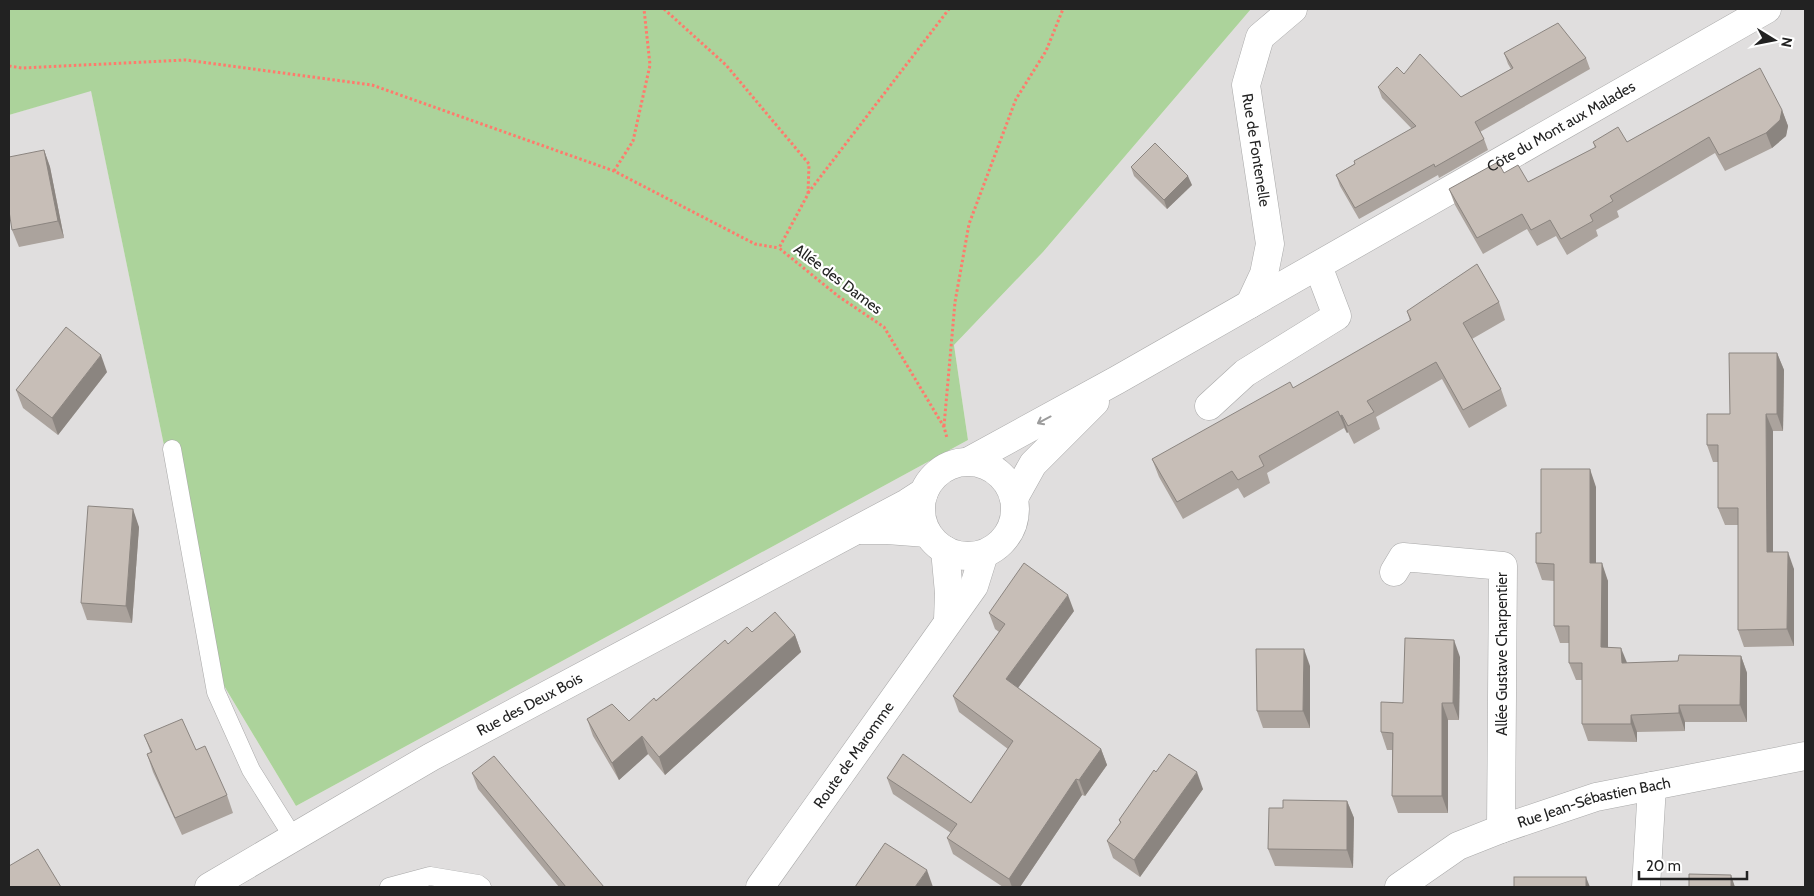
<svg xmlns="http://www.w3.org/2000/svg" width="1814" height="896" font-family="Cabin,sans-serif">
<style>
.residential{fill:#e0dede}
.forest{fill:#acd39b}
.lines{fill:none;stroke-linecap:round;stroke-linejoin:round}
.service-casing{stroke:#a9a9a9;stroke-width:19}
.minor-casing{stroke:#a9a9a9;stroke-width:29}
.tertiary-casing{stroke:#a9a9a9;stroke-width:29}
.path{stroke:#ff7a6c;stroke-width:3;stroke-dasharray:2.5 2.5;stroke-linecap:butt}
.service{stroke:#fff;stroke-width:18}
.minor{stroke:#fff;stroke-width:28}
.tertiary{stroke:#fff;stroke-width:28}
.wall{fill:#aba39d}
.shaded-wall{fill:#8b8580}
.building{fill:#c7beb7;stroke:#8b8580}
.oneway{stroke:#9c9c9c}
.labels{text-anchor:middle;stroke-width:4.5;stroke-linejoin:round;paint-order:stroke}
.street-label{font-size:15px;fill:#222;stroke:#fff}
</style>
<rect width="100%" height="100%" fill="#f2efe8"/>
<polygon class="residential" points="1251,9 1805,9 1805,887 9,887 9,115 91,90 208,659 296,806 968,440 954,345 1043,252"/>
<polygon class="forest" points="9,9 1251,9 1043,252 954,345 968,440 296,806 208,659 91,91 9,115"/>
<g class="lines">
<defs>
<g id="service">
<polyline points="172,449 216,692 251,770 293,837"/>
<polyline points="389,887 430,876 478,884 482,887"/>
</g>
<g id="minor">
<polyline points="1209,406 1245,373 1337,316 1318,266"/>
<polyline points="945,550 949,593 948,620"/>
<polyline points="1394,572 1403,557 1503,566 1501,829"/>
<path id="s1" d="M760,887L974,586L984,554"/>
<path id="s2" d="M1399,887L1458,846L1501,829L1596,797L1805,756"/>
<polyline points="1646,887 1652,786"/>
</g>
<g id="tertiary">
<polyline points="1250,304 1264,274 1270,244 1246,85 1260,37 1293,9"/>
<path id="s3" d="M969,461L1117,380L1767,9"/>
<circle cx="968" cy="509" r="47"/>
<polyline points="1014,498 1033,464 1095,402"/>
<polyline points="859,530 887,530 927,533"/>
<path id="s4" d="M209,887L431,757L907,503L924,492"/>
</g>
</defs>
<use href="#service" class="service-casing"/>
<use href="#minor" class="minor-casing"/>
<use href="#tertiary" class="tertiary-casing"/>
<g class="path">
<polyline points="664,9 726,65 809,164 808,194 779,248 838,296 884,327 944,427 947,438"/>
<polyline points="9,66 22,68 186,60 372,85 614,171 755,244 779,248"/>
<polyline points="614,171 633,141 650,65 644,9"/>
<polyline points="808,193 949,9"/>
<polyline points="944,426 955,302 969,224 1016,99 1046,51 1063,9"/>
</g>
<use href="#service" class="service"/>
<use href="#minor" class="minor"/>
<use href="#tertiary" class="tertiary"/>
</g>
<g class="wall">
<polygon points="1504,53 1586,58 1590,69 1480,132 1484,139 1488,150 1439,178 1438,175 1359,219 1340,186 1336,175 1412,129 1382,98 1378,87 1404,74 1461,97 1511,69 1508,64"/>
<polygon points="1782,110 1788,126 1786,136 1772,148 1725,171 1715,153 1617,211 1619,217 1596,230 1598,236 1567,255 1556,236 1537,246 1527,229 1483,254 1455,205 1449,189 1504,173 1528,182 1595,148 1593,142 1627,142"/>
<polygon points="44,150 50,167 64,238 19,247 12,230"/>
<polygon points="1131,167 1192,185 1167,209 1134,176"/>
<polygon points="1499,302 1505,320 1472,339 1501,389 1507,406 1469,428 1442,379 1376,417 1380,429 1354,444 1348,432 1347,433 1344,428 1267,473 1270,483 1244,498 1238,488 1183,519 1159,477 1152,459 1293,388 1410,321 1407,311"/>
<polygon points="1777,353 1784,370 1783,431 1773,431 1773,552 1794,569 1794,646 1744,647 1738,630 1738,525 1725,525 1718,508 1718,462 1713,462 1707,445 1730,414"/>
<polygon points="107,372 58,435 23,408 16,390"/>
<polygon points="1596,487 1596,563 1608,581 1608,647 1627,663 1678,661 1741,656 1747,673 1747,722 1685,722 1685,731 1637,732 1637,742 1588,741 1582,724 1582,680 1576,680 1569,663 1569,643 1560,643 1554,626 1554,581 1542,580 1536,563 1541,533"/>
<polygon points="139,527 132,623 87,620 81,603"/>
<polygon points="1074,611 1018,688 1101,749 1107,765 1085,796 1082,795 1020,887 1003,887 953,854 947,838 951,833 893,794 887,778 971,803 1008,749 959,712 953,696 999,632 995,629 989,613"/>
<polygon points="752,632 795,635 801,652 665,775 648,754 619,780 593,736 587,719 629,721 728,644"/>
<polygon points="1460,657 1459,720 1448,720 1448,813 1398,813 1392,796 1392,750 1387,750 1381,732"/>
<polygon points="1310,666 1310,728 1263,728 1257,711"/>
<polygon points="144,735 196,750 227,795 233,813 182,835 153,772 147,754 151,753"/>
<polygon points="1156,772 1203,789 1140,877 1113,858 1107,841 1120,823 1119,820"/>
<polygon points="472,773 604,887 559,887 478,789"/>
<polygon points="1347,801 1354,818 1353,868 1275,866 1268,849 1283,808"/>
</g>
<g class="shaded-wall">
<polygon points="1782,110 1788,126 1786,136 1772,148 1766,133"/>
<polygon points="44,150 50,167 64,238 58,221"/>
<polygon points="1188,176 1192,185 1167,209 1164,200"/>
<polygon points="1777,353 1784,370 1783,431 1777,414"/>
<polygon points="101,355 107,372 58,435 52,418"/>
<polygon points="1766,414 1773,431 1773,569 1767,552"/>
<polygon points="1342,415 1348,432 1347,433 1340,416"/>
<polygon points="1590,469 1596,487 1596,581 1590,563"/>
<polygon points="133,509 139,527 132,623 126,606"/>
<polygon points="1788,552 1794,569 1794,646 1787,629"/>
<polygon points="1602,563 1608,581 1608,665 1601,647"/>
<polygon points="1068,595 1074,611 1012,696 1006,679"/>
<polygon points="795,635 801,652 665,775 659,757"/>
<polygon points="1454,640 1460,657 1459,720 1453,703"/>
<polygon points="1621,648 1628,665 1622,663"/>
<polygon points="1304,649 1310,666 1310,728 1303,711"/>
<polygon points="1741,656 1747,673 1747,722 1740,705"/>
<polygon points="1442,703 1448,720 1448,813 1442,796"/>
<polygon points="1679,705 1685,722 1685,731 1679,713"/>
<polygon points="1631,715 1637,732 1637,742 1631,724"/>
<polygon points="642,736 648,754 619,780 612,763"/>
<polygon points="1101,749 1107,765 1085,796 1079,780"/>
<polygon points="1197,772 1203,789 1140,877 1134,860"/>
<polygon points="1076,779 1082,795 1020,887 1012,887 1009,879"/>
<polygon points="1347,801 1354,818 1353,868 1347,850"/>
<polygon points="927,870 933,887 915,887"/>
<polygon points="1731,875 1735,887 1731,887"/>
<polygon points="1586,877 1590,887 1586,887"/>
</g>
<g class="building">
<polygon points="1558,23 1586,58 1475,122 1484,139 1435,167 1434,164 1355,208 1336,175 1355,164 1354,161 1416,126 1378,87 1397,67 1404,74 1420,54 1461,97 1513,68 1504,53"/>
<polygon points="1760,68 1782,110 1780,120 1766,133 1719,155 1709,137 1610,196 1613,201 1590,215 1593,221 1561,239 1550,220 1531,230 1522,214 1477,238 1449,189 1498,162 1504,173 1518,165 1528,182 1596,147 1593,142 1618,127 1627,142"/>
<polygon points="1155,143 1188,176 1164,200 1131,167"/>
<polygon points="44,150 58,221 12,230 9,211 9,157"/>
<polygon points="1477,264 1499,302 1463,323 1501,389 1463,410 1436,362 1367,401 1374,412 1348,426 1342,415 1340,416 1338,411 1259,456 1264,466 1238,480 1232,471 1177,502 1152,459 1290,382 1293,388 1411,320 1407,311"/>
<polygon points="66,327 101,355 52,418 16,390"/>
<polygon points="1729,353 1777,353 1777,414 1766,414 1767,552 1788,552 1787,629 1738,630 1738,508 1718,508 1718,445 1707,445 1707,414 1730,414"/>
<polygon points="1541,469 1590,469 1590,563 1602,563 1601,647 1621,648 1622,663 1678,661 1679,655 1741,656 1740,705 1679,705 1679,713 1631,715 1631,724 1582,724 1582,663 1569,663 1569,626 1554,626 1554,564 1536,563 1536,533 1541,533"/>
<polygon points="88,506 133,509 126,606 81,603"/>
<polygon points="1024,563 1068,595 1006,679 1101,749 1079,780 1076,779 1009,879 947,838 957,824 887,778 903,754 971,803 1013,741 953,696 1005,624 989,613"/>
<polygon points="775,612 795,635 659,757 642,736 612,763 587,719 612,704 629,721 654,698 656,701 725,640 728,644 747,627 752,632"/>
<polygon points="1405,638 1454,640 1453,703 1442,703 1442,796 1392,796 1393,733 1381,732 1381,702 1403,703"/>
<polygon points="1256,649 1304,649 1303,711 1257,711"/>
<polygon points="182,719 196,750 205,746 227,795 175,818 147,754 152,752 144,735"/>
<polygon points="1169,754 1197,772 1134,860 1107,841 1121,822 1119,820 1154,770 1156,772"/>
<polygon points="494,756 604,887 566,887 472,773"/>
<polygon points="1283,800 1347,801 1347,850 1268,849 1269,808 1283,808"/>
<polygon points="885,843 927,870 915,887 855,887"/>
<polygon points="38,849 61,887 9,887 9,866"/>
<polygon points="1689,874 1731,875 1731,887 1689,887"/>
<rect x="1514" y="877" width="72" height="10"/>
</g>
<defs><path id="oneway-shaft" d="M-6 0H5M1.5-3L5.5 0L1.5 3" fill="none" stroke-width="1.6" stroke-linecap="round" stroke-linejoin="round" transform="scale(1.25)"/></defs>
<use class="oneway" href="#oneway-shaft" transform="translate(1044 420) rotate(152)"/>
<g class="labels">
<g class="street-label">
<text dy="5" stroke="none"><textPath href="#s3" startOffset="680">Côte du Mont aux Malades</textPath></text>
<text transform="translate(1256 150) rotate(81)" y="5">Rue de Fontenelle</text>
<text transform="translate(838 279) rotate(37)" y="5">Allée des Dames</text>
<text transform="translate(1502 654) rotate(-90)" y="5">Allée Gustave Charpentier</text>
<text dy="5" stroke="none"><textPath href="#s4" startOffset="369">Rue des Deux Bois</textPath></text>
<text dy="5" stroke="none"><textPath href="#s1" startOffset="162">Route de Maromme</textPath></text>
<text dy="5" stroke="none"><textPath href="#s2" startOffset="215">Rue Jean-Sébastien Bach</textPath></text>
</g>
</g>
<rect width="1814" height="896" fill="none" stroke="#222222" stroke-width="20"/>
<g transform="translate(1774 40) rotate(100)" stroke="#ffffff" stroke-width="4" paint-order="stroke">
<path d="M0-4L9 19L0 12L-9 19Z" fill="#222222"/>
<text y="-8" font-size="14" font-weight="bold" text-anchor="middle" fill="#222222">N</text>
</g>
<path d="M1639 871v8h108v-8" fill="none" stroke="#222222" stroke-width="2.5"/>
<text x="1646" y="871" font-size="15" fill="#222222" stroke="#ffffff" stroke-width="4" paint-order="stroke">20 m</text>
</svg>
